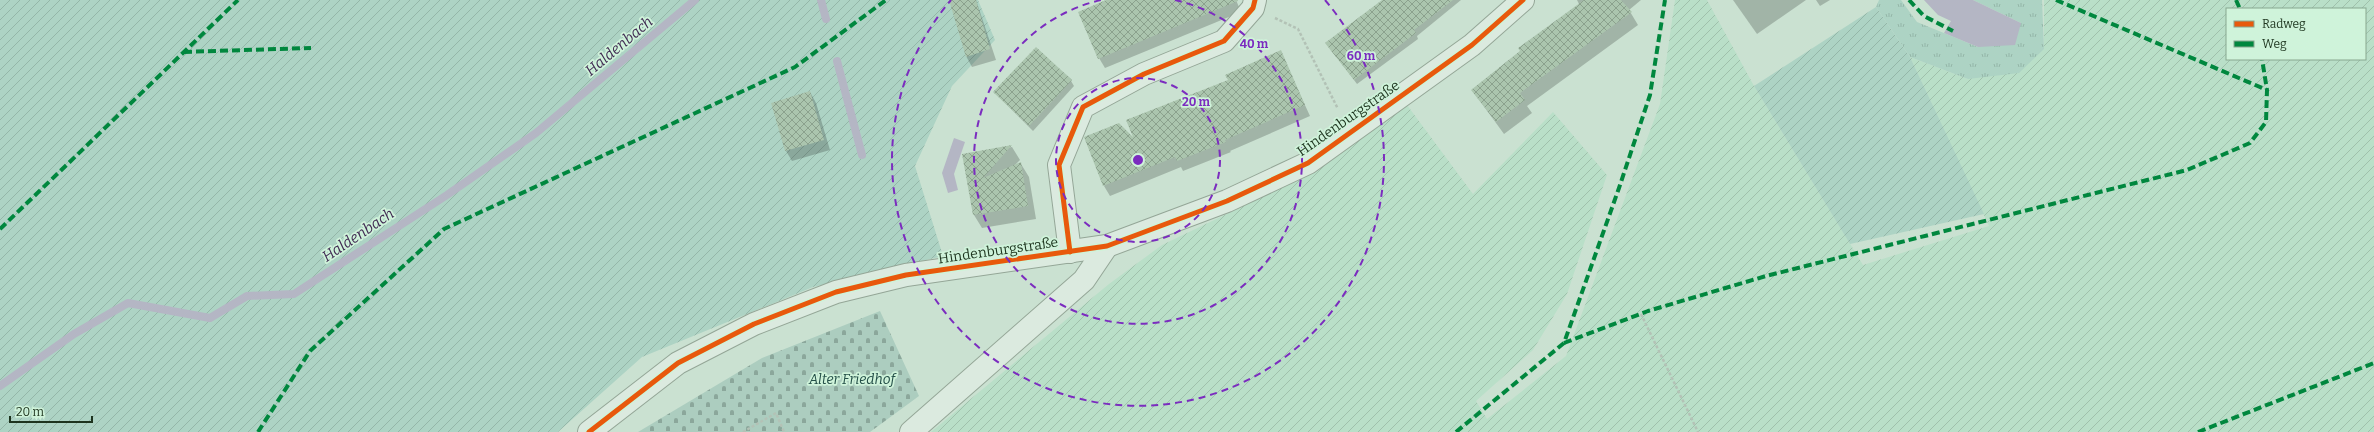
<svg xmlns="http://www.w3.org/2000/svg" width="2374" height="432" font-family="Bitter,serif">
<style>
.farmland{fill:url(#farmland-furrows);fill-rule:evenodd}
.grass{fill:url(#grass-tufts)}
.cemetery{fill:url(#cemetery-stones)}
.garden{fill:url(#garden-furrows)}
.water{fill:#b4b6c4}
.shadow{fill:#0003}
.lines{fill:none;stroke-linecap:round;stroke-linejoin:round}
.stream{stroke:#b4b6c4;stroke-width:8}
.building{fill:url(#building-cross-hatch)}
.street-casing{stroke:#94a697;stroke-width:24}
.path{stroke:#b3c2b6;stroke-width:2.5;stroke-dasharray:3 2;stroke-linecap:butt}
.street{stroke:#dbeadf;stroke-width:22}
.quiet{stroke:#00873e;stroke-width:4;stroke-dasharray:8 4;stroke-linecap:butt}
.cycleway-casing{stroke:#cff3da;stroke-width:8}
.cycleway{stroke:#e8590c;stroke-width:5}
.ring{fill:none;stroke:#7b2cbf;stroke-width:2;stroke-dasharray:7 5}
.labels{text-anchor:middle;stroke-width:3.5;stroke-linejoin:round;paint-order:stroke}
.street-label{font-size:14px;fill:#1d341e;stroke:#cff3da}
.park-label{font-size:14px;font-style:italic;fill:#244f48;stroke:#cff3da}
.water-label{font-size:15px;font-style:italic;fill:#412c53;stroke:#cff3da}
.centre{fill:#7b2cbf;stroke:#cff3da;stroke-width:2}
.ring-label{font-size:12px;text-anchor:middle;font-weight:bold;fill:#7b2cbf;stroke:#cff3da;stroke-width:3.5;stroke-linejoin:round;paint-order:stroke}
</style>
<defs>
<pattern id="farmland-furrows" width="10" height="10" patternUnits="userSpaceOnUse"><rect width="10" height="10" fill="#b9dfc8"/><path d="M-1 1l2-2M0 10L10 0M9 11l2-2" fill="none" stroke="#9fc0ab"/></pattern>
<pattern id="grass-tufts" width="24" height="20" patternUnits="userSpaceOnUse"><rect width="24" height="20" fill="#add3c4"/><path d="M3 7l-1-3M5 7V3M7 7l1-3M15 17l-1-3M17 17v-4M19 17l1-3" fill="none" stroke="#94b6a8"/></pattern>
<pattern id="cemetery-stones" width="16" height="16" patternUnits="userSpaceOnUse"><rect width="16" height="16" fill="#accdbf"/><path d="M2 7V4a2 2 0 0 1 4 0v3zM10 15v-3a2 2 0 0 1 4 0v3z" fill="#8ba79b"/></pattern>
<pattern id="garden-furrows" width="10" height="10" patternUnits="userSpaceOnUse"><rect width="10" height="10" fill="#add3c4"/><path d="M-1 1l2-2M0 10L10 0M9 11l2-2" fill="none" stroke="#94b6a8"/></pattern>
<pattern id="building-cross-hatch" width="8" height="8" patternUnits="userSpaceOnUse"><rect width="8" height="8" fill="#abc5ae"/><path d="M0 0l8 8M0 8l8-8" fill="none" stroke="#8ba18d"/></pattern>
</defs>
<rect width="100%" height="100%" fill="#cae1d1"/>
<path class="farmland" d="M1675,0H1707L1754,86L1863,265L1989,226L1910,57L1968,79L2044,49V0H2374V432H931L1109,284L1162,245L1291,183L1334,158L1407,105L1473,194L1553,112L1607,175L1567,294L1533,350L1476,401L1487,419L1566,356L1660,104ZM2227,9H2365V59H2227Z"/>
<polygon class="grass" points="1879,0 1901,0 1917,22 1978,47 2021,23 1973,0 2042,0 2044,49 2019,73 1968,79 1910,57 1876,7"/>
<polygon class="cemetery" points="880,311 919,396 870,432 638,432 762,358"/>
<g class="garden">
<polygon points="0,0 978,0 995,40 952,86 915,166 943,256 813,287 642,357 558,432 0,432"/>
<polygon points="1876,7 1910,57 1984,214 1850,244 1754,86"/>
</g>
<g class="water">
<polygon points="1924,0 1973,0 2021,23 2015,45 1978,47 1944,33 1951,21 1938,15"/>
<polygon points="954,138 965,142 954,174 958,190 948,193 942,173"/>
</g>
<g class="shadow">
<polygon points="960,0 976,0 996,60 972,67 966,56"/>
<polygon points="1109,0 1236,0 1241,12 1105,68 1099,58"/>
<polygon points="1384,0 1461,0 1417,36 1418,39 1357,84 1330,48"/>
<polygon points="1577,0 1641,0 1629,10 1638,25 1527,106 1532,113 1504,134 1472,90 1579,4"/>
<polygon points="1733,0 1806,0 1757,34"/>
<polygon points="1816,0 1830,0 1820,6"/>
<polygon points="1280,51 1310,116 1230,151 1231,152 1183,171 1181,167 1110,196 1104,186 1136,141 1229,81"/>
<polygon points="1071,81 1074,86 1033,131 994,92"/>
<polygon points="810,92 816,103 830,150 792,161 786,151"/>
<polygon points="1012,147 1020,160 1014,166 1021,164 1029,177 1036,219 982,228 974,215 963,155"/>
</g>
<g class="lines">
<g class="stream">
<polyline points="821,0 826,19"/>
<polyline points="837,61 862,155"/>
<polyline points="0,386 74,334 128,303 210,318 247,296 294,294 447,195 536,133 695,0"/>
</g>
</g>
<g class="building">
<polygon points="949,0 976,0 990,49 966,57"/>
<polygon points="1106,0 1238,0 1238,1 1098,59 1078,12"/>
<polygon points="1382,0 1453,0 1414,30 1416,33 1354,80 1325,43"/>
<polygon points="1584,0 1621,0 1632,12 1520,93 1525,100 1496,122 1471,90 1520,51 1518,48"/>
<polygon points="1036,47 1072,80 1029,126 993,92"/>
<polygon points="1281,50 1305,105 1225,140 1226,142 1177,161 1175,157 1103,186 1084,137 1119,123 1133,137 1126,120 1228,80 1225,75"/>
<polygon points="810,91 824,140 785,151 771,103"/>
<polygon points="1012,145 983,178 1021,162 1028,206 973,215 962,154"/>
</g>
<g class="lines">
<defs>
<g id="street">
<polyline points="1070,252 1059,165 1083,107 1144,74 1224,41 1253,8 1255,0"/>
<polyline points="589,432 678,363 754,324 836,292 906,275 1107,246 1227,201 1308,163 1472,45 1523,0"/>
<polyline points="911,432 1084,280 1107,246"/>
</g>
</defs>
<use href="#street" class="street-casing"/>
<g class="path">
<polyline points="1275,18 1298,29 1338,109"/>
<polyline points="1641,314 1698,432"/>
<polyline points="743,432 776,413 784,432"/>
</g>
<use href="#street" class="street"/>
<g class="quiet">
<polyline points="1909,0 1924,16 1953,31"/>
<polyline points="2056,0 2267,90"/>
<polyline points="2236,0 2240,9"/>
<polyline points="184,52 311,48"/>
<polyline points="0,229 238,0"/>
<polyline points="1564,343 1648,311 1766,276 2187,170 2250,143 2266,122 2267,90 2262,59"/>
<polyline points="258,432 310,351 444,229 795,67 886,0"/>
<polyline points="1456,432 1564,343 1619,188 1650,95 1665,0"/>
<polyline points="2198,432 2374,363"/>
</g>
<defs>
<g id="cycleway">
<polyline points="1070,252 1059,165 1083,107 1144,74 1224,41 1253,8 1255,0"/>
<polyline points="589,432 678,363 754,324 836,292 906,275 1107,246 1227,201 1308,163 1472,45 1523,0"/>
</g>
</defs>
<use href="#cycleway" class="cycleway-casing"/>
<use href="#cycleway" class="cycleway"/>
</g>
<g class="ring">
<circle cx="1138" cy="160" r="82"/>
<path d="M1175 0A164 164 0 1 1 1101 0"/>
<path d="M1325 0A246 246 0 1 1 951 0"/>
</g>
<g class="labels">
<g class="street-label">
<text transform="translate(1348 118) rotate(-35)" y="5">Hindenburgstraße</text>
<text transform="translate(998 250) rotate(-8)" y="5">Hindenburgstraße</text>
</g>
<g class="park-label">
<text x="852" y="384">Alter Friedhof</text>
</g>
<g class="water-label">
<text transform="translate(619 46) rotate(-40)" y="5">Haldenbach</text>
<text transform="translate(358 235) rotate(-34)" y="5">Haldenbach</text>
</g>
</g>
<circle cx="1138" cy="160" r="6" class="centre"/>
<g class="ring-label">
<text x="1254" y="48">40 m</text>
<text x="1361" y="60">60 m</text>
<text x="1196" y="106">20 m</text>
</g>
<rect x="2226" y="8" width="140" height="52" fill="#cff3da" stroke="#88a78f"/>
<rect x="2234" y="21" width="20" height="6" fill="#e8590c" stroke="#88a78f"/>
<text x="2262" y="28" font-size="12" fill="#1d341e">Radweg</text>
<rect x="2234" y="41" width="20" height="6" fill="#00873e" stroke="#88a78f"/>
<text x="2262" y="48" font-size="12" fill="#1d341e">Weg</text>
<path d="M10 416v6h82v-6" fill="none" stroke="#1d341e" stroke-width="2"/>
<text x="16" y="416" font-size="12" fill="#1d341e" stroke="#cff3da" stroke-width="3" paint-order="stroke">20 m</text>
</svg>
